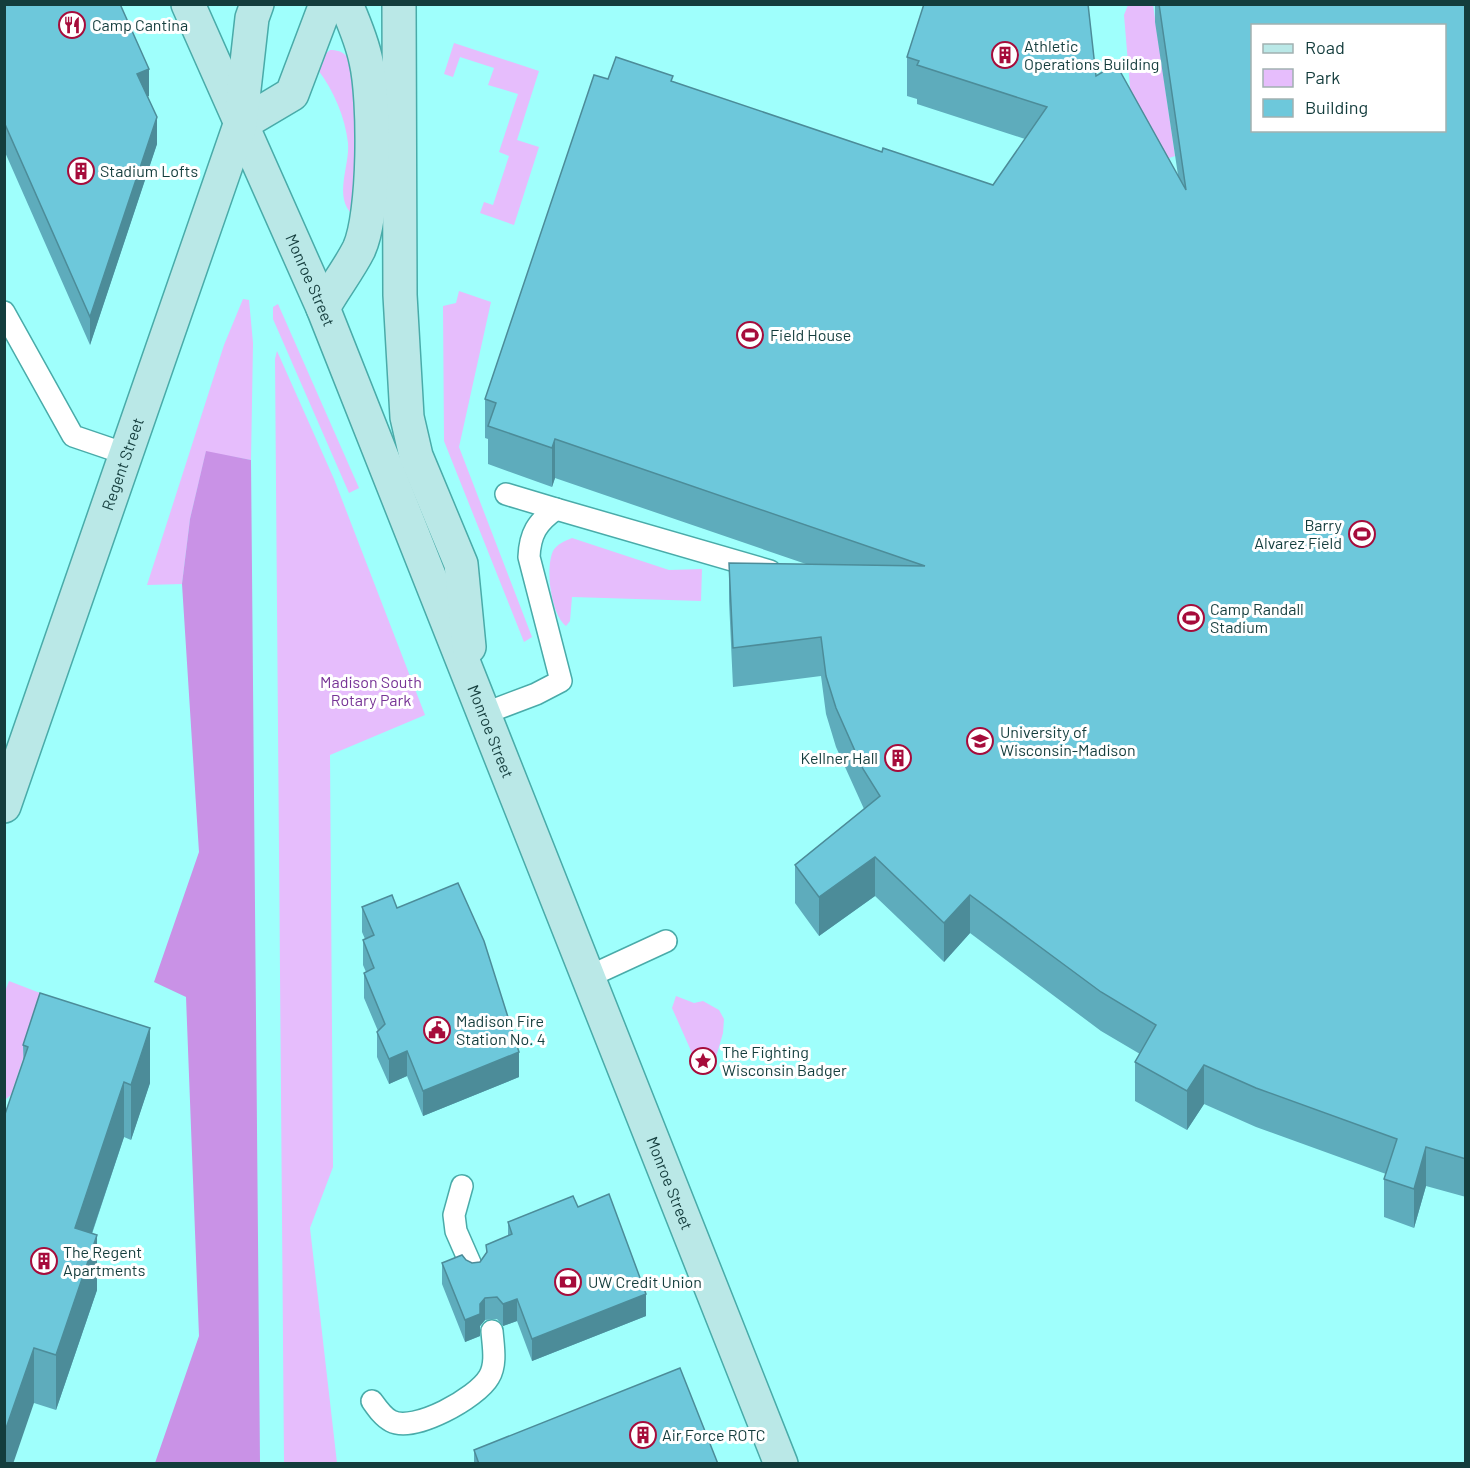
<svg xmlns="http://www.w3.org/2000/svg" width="1470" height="1468" font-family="Barlow,sans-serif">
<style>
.green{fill:#e6bdfc}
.forest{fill:#c992e6}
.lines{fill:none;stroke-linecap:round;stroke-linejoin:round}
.lane-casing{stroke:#49aba9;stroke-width:24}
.secondary-casing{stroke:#49aba9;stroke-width:36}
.lane{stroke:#fff;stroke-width:21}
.secondary{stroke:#bae8e7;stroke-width:33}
.wall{fill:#5eacbc}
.shaded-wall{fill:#4c8c99}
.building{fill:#6dc8db;stroke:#4c8c99;stroke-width:1.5;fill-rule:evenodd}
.labels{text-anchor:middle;stroke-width:6;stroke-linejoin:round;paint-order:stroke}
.poi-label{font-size:16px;fill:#143d3d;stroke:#fff;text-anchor:start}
.street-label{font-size:16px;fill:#143d3d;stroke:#fff}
.park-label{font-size:16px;fill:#773496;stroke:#fff}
</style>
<rect width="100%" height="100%" fill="#9ffffc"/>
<g class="green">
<polygon points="1128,5 1153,5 1175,156 1152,164 1134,135 1124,15"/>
<polygon points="454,43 539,71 517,140 539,147 514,225 480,213 484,202 493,205 509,156 499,152 518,94 488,85 494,68 460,57 453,77 444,74"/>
<path d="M330,50C336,50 343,51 347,57C359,74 354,188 353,215C333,197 350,166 348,143C345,117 334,91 318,70L324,55Z"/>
<polygon points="459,291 491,302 459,447 532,637 524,642 444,441 443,306 456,303"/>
<polygon points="243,299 249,300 253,343 251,460 206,452 190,519 182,584 147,585 224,345"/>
<polygon points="278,304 359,488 349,493 273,319 273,307"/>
<polygon points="277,351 334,479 425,715 330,755 333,1167 310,1228 337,1463 284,1463 275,359"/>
<path d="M572,538L669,570L702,569L701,601L572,597L570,621L566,626C551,615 545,568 553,551C557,544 565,541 572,538Z"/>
<polygon points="9,981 40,993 28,1044 11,1095 6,1099 4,994"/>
<polygon points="676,996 694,1003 703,1001 719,1010 724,1019 723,1033 716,1057 704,1051 692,1053 672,1008"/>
</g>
<polygon class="forest" points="206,451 251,460 260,1463 155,1463 199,1336 186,997 154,982 199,852 182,584 190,519"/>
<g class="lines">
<defs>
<g id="lane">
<polyline points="4,312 73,436 126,454"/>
<polyline points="556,509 770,571"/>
<path d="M483,714L536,694L561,681L529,557C530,534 537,522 556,509L506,494"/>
<polyline points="588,977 666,941"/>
<polyline points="462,1186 454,1215 456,1231 474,1272"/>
<path d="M372,1401C377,1408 383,1417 391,1421C414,1433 477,1398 489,1377C497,1364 493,1345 492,1331"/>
</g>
<g id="secondary">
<path id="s1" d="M188,4L323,308L781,1464"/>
<polyline points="399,4 400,295 407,417 416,456 461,564 469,647"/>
<polyline points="240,125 292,94 326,4"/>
<path d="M323,308C334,288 349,269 359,249C375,214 375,99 366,61C362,41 354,23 346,4"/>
<path id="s2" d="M4,806L240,125L252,18L257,4"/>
</g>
</defs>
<use href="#lane" class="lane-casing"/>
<use href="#secondary" class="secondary-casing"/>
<use href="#lane" class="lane"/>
<use href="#secondary" class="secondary"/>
</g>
<g class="wall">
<polygon points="4,4 149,96 148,96 157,144 90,345 4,150"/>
<polygon points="1155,4 1466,4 1466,1197 1426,1186 1414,1228 1384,1217 1384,1179 1386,1174 1256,1127 1204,1104 1187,1130 1135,1101 1135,1062 1140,1054 1101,1031 970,933 944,962 875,896 819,936 795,903 795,865 864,809 836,747 826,714 821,676 733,687 729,601 729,563 806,564 555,478 552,487 488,464 488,439 485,438 485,399 608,79 673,82 882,152 993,185 1025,139 917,104 917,99 907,96 907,57 1096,76 1178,175 1155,22"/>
<polygon points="362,907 397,908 519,1077 423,1116 407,1076 389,1084 377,1057 377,1032 378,1031 364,998 364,973 366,972 363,965 363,940 365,939 362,932"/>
<polygon points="23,1045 150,1083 131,1140 124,1137 92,1234 97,1290 56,1410 34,1403"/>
<polygon points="578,1207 646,1316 532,1361 517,1321 503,1326 497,1319 485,1320 480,1326 480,1336 465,1342 442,1284 442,1263 466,1260 472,1263 480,1262 486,1253 486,1245 508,1236 508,1222"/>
<polygon points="474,1450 718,1464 474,1464"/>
</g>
<g class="shaded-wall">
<polygon points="149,69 149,96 137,101 137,74"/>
<polygon points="157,117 157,144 90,345 90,317"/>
<polygon points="555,439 555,478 552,487 552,448"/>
<polygon points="875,857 875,896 819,936 819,897"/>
<polygon points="970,895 970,933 944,962 944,923"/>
<polygon points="150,1028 150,1083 131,1140 131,1085"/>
<polygon points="407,1051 407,1076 389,1084 389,1059"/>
<polygon points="519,1052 519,1077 423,1116 423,1091"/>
<polygon points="1204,1065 1204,1104 1187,1130 1187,1091"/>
<polygon points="124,1082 124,1137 75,1283 75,1228"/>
<polygon points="1426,1147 1426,1186 1414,1228 1414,1189"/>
<polygon points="97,1235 97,1290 56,1410 56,1355"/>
<polygon points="646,1294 646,1316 532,1361 532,1339"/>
<polygon points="485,1298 485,1320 480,1326 480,1336 465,1342 465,1320"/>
<polygon points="517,1299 517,1321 503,1326 503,1304"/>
<polygon points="34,1348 34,1403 13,1464 4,1464 4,1434"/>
</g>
<g class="building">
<polygon points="4,4 120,4 149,69 137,74 157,117 90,317 4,122"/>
<path d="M924,4H1088L1096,76L1116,64L1186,190L1159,4H1466V1159L1426,1147L1414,1189L1384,1179L1397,1139L1256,1088L1204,1065L1187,1091L1135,1062L1156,1025L1101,992L970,895L944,923L875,857L819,897L795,865L880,796L863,769L836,708L826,676L821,637L733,648L729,563L925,566L555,439L552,448L488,426L496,403L485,399L594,75L608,79L616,57L673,76L671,81L882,152L883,148L993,185L1047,107L917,65L919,61L907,57ZM1252,26H1444V130H1252Z"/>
<polygon points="458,883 484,941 519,1052 423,1091 407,1051 389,1059 377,1032 385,1024 364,973 374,968 363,940 374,935 362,907 392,895 397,908"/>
<polygon points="40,993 150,1028 131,1085 124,1082 75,1228 97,1235 56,1355 34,1348 4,1434 4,1117 28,1047 23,1045"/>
<polygon points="609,1194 646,1294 532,1339 517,1299 503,1304 497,1297 485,1298 480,1304 480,1314 465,1320 442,1263 462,1255 466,1260 472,1263 480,1262 487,1252 486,1245 512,1234 508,1222 573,1196 578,1207"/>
<polygon points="680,1368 718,1464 479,1464 474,1450"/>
</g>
<defs>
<symbol id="restaurant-ring" viewBox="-11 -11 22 22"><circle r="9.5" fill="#fff" stroke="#a60c3b" stroke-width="1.5"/><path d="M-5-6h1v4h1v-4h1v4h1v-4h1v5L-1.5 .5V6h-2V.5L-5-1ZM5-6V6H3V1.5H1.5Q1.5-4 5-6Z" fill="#a60c3b"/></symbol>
<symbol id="building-ring" viewBox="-11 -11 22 22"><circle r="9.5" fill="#fff" stroke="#a60c3b" stroke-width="1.5"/><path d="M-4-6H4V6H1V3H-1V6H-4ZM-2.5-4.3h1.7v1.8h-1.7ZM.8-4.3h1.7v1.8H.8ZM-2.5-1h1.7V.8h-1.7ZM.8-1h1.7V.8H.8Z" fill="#a60c3b"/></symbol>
<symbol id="stadium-ring" viewBox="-11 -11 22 22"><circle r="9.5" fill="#fff" stroke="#a60c3b" stroke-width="1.5"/><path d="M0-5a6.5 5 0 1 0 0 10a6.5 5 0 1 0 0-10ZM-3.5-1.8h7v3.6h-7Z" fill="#a60c3b"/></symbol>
<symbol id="university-ring" viewBox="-11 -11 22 22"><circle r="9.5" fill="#fff" stroke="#a60c3b" stroke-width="1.5"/><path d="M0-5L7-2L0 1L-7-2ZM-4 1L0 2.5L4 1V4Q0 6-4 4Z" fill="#a60c3b"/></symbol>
<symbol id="civic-ring" viewBox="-11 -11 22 22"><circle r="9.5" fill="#fff" stroke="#a60c3b" stroke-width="1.5"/><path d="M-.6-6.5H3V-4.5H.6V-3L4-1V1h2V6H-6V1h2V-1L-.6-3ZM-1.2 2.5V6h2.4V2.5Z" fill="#a60c3b"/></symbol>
<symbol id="sight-ring" viewBox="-11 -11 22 22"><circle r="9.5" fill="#fff" stroke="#a60c3b" stroke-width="1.5"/><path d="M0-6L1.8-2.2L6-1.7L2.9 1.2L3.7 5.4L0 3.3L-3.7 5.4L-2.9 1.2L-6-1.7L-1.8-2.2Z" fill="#a60c3b"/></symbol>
<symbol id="bank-ring" viewBox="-11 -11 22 22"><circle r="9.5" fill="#fff" stroke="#a60c3b" stroke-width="1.5"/><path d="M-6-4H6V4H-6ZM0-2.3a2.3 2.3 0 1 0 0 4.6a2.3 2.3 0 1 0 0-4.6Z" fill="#a60c3b"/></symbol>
</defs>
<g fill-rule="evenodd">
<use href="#restaurant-ring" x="57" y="10" width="30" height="30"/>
<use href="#building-ring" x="990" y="40" width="30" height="30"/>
<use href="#building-ring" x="66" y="156" width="30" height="30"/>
<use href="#stadium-ring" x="735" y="320" width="30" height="30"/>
<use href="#stadium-ring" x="1347" y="519" width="30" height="30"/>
<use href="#stadium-ring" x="1176" y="603" width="30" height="30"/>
<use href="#university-ring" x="965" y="726" width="30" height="30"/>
<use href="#building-ring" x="883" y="743" width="30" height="30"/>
<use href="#civic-ring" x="422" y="1015" width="30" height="30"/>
<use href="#sight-ring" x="688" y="1046" width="30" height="30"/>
<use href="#building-ring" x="29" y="1246" width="30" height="30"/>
<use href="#bank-ring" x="553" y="1267" width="30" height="30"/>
<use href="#building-ring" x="628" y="1420" width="30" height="30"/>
</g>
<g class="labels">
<g class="poi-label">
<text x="92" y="31">Camp Cantina</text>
<text x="1024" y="52">Athletic<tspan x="1024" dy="18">Operations Building</tspan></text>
<text x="100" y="177">Stadium Lofts</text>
<text x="770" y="341">Field House</text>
<text x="1342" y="531" text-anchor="end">Barry<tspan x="1342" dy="18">Alvarez Field</tspan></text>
<text x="1210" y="615">Camp Randall<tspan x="1210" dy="18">Stadium</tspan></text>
<text x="1000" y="738">University of<tspan x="1000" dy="18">Wisconsin-Madison</tspan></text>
<text x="878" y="764" text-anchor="end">Kellner Hall</text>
<text x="456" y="1027">Madison Fire<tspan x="456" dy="18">Station No. 4</tspan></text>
<text x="722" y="1058">The Fighting<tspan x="722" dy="18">Wisconsin Badger</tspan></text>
<text x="63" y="1258">The Regent<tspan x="63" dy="18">Apartments</tspan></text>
<text x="588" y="1288">UW Credit Union</text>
<text x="662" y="1441">Air Force ROTC</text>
</g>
<g class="street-label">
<text dy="6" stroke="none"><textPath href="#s1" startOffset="302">Monroe Street</textPath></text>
<text dy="6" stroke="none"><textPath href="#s2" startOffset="362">Regent Street</textPath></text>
<text dy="6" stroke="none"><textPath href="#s1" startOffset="788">Monroe Street</textPath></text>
<text dy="6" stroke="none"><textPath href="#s1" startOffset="1274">Monroe Street</textPath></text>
</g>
<g class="park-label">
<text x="371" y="688">Madison South<tspan x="371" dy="18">Rotary Park</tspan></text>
</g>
</g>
<rect width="1470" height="1468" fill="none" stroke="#143d3d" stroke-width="12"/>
<rect x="1251" y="24" width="195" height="108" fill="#ffffff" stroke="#a1b1b1" stroke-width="1.5"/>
<rect x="1263" y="44" width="30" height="9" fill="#bae8e7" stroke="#a1b1b1" stroke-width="1.5"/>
<text x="1305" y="54" font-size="18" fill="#143d3d">Road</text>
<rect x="1263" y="69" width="30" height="18" fill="#e6bdfc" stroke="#a1b1b1" stroke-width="1.5"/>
<text x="1305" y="84" font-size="18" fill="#143d3d">Park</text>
<rect x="1263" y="99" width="30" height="18" fill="#6dc8db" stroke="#a1b1b1" stroke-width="1.5"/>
<text x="1305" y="114" font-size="18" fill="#143d3d">Building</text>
</svg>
